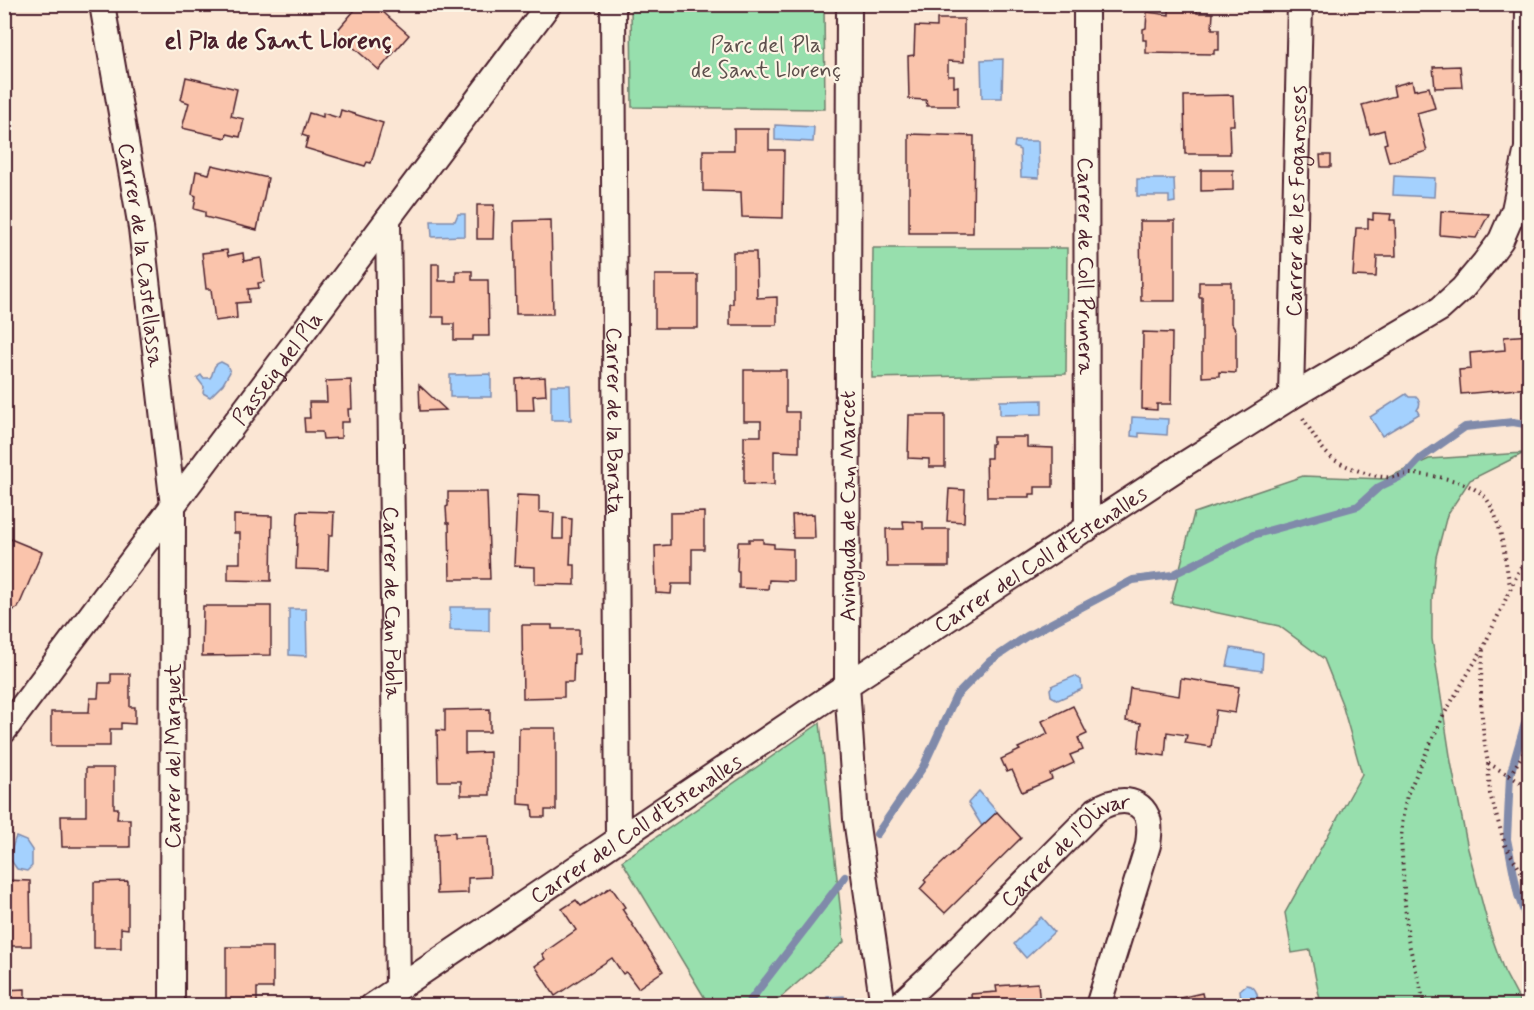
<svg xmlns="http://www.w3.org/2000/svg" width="1534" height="1010" font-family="Mynerve,sans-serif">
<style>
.green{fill:#97dfad;stroke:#707f6c;stroke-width:1.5}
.water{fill:#a4d1fe;stroke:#808aaa;stroke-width:1.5}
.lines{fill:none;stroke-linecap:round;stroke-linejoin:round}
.stream{stroke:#808aaa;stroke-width:8}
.building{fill:#fac4ac;stroke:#4a1f2b;stroke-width:1.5}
.minor-casing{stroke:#4a1f2b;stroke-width:28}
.path{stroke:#4a1f2b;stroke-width:4;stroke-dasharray:1.5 4.5;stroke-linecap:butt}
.minor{stroke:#fcf5e5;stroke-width:24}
.labels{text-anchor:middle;stroke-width:4.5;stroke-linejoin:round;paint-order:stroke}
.park-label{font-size:22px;fill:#5d4f4c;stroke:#fcf5e5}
.street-label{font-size:22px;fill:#4a1f2b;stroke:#fcf5e5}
.neighbourhood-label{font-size:24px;font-weight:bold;fill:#4a1f2b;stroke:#fcf5e5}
</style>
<rect width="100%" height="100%" fill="#fbe6d4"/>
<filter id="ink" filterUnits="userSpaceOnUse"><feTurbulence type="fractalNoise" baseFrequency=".0167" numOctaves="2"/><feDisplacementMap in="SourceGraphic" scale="12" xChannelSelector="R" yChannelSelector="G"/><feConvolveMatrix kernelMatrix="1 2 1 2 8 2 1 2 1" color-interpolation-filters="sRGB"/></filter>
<g filter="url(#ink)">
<g class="green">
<polygon points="631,5 824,5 825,109 632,107"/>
<polygon points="873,248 1067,248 1066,374 872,378"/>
<polygon points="1524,453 1470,480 1447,515 1436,557 1432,599 1432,639 1451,762 1468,849 1490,932 1504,971 1522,1005 1321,1005 1310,950 1292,953 1285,913 1362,774 1342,704 1324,659 1279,626 1171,603 1194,513 1303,476 1385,479 1429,459"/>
<polygon points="820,723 844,942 772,1005 709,1005 622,861"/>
</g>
<g class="water">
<polygon points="1003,59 1002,98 982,98 981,60"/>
<polygon points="775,125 814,127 813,142 775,140"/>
<polygon points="1015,141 1038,141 1039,178 1021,177 1020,150 1014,147"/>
<polygon points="1394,176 1435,178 1434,197 1393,195"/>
<polygon points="1137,179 1174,179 1175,202 1169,203 1169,196 1137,196"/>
<polygon points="458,214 465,214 465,236 432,237 431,221 455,221"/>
<path d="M221,362L227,365L230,372L223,384L210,397L203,393L204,387L197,378L201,375L203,378H210C215,372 211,365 221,362Z"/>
<polygon points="491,374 491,397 450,397 450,375"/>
<polygon points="551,385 570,385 571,420 551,420"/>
<path d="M1406,394L1409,397H1416C1421,401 1421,405 1417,410L1419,414L1382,436L1370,417Z"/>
<polygon points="1042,400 1042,414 1000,415 1000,401"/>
<polygon points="1132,417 1168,419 1167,435 1139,433 1139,437 1131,436"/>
<polygon points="450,607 489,607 489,631 450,630"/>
<polygon points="289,609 306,609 307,656 289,655"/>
<polygon points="1231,648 1263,653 1262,671 1227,666"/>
<polygon points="1075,676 1081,680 1082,689 1058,700 1051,696 1050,689 1053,685"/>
<polygon points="979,791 997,812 982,826 968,803"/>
<path d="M16,837L26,841L32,850V866L27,871L17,869L10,859C10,855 14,840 16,837Z"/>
<polygon points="1041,917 1054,932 1026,958 1014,944"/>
<path d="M1246,985C1258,986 1257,996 1259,1005H1248L1241,999L1240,990Z"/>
<polygon points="844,996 845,1005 828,1005 827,997"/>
</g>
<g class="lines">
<g class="stream">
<polyline points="1530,706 1510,775 1507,839 1518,895 1530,929"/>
<polyline points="877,834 923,767 956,696 990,661 1027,636 1133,580 1172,575 1253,535 1358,506 1379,487 1406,474 1421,458 1465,427 1513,422 1530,425"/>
<polyline points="746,1006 845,877"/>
</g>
</g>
<g class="building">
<polygon points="360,4 374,4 409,35 379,70 336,32"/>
<polygon points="1169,4 1197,4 1197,13 1213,13 1212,29 1219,29 1219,50 1214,50 1214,54 1146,53 1146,40 1143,40 1143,29 1146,28 1147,12 1169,15"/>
<polygon points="937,19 964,19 964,62 948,61 948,76 954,76 954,87 958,86 958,106 927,106 926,100 909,99 908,56 914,55 915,26 937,27"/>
<polygon points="1460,66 1462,87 1435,88 1433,67"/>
<polygon points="186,77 237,89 231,116 244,119 240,137 227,134 226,138 182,128 189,103 181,100"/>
<polygon points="1412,81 1414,90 1429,87 1435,108 1417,113 1427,151 1389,162 1384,144 1387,143 1384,130 1370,134 1362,105 1395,96 1393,86"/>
<polygon points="1233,95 1234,125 1229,125 1230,154 1185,154 1184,96"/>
<polygon points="341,110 383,123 371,163 367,162 365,166 305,148 308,137 302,135 309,113 323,117 323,113 339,118"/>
<polygon points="734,129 769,129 769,150 784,150 783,218 742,217 741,192 703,191 703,150 734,150"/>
<polygon points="909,134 974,136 973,233 909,233"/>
<polygon points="1320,155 1331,155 1331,167 1321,167"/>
<polygon points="212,165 268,178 257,230 205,217 205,212 194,209 196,196 192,194 196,171 209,174"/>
<polygon points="1201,170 1233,170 1233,190 1201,191"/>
<polygon points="477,205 494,205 493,239 477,239"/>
<polygon points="1441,211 1489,214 1476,238 1440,235"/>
<polygon points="1373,213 1391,214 1390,220 1395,220 1396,256 1377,256 1376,277 1353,276 1356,228 1368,228 1368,219 1373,220"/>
<polygon points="551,220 553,314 516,314 514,221"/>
<polygon points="1140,221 1175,221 1175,301 1141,301"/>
<polygon points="227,250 228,256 243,253 244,261 261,258 264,282 258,283 259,288 248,289 249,302 236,303 237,318 215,321 211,289 206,289 202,253"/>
<polygon points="733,252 756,252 757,298 777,297 777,325 730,325 730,304 733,304"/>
<polygon points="432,264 439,264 439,281 456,281 456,271 472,271 472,280 488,280 489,336 473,336 473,340 454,340 454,324 444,324 444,317 432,317"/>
<rect x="655" y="275" width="43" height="53"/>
<polygon points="1199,282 1231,282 1231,323 1236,331 1236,373 1219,372 1219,376 1202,377 1202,297 1199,297"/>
<polygon points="1143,332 1172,333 1171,404 1157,404 1157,410 1142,409"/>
<polygon points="1530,335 1530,388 1461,394 1459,370 1471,369 1470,353 1505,350 1504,337"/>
<polygon points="744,370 786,370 786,412 799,412 799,452 774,451 774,485 744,484 744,436 761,436 761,421 744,421"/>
<polygon points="545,377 546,395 533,396 534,410 517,410 516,379"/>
<polygon points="351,380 352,409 348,409 349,422 341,422 341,438 323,439 322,432 305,432 304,418 310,418 309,402 327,402 326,381"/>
<polygon points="419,385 446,410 420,411"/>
<polygon points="909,415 945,415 945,467 929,467 929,459 908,458"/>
<polygon points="993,437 1027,437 1027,447 1053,448 1053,487 1035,487 1035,494 1030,494 1030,497 987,497 986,458 991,458 991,444 993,443"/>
<polygon points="949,489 965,490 964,522 947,521"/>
<polygon points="448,492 487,492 490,579 450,579 449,523 447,523 446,507 448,506"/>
<polygon points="517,495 539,496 539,512 554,513 553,539 563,539 563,518 572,519 570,565 575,565 575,585 535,584 535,567 514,566"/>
<polygon points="298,511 334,512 333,535 329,535 328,570 296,569"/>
<polygon points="704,512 704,549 692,549 692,584 672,584 671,594 656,593 655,546 670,545 670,513"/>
<polygon points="814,514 815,538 793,538 792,515"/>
<polygon points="234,515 272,516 271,581 228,580 228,563 240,563 240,533 234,533"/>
<polygon points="903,521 923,522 923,529 949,529 949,567 887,567 886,529 904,529"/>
<polygon points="8,538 42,552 18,608 4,614 4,545"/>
<polygon points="749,539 763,539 763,543 774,544 774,548 793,549 793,581 769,580 768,589 739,588 739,571 737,571 738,542 749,542"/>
<polygon points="203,606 271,606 271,655 202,656"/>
<polygon points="522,625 552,625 552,629 579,629 579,654 574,654 573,682 564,682 564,697 523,698"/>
<polygon points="111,674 130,674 130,707 135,707 135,724 121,723 121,729 110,729 110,746 51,746 51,712 89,712 90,698 98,698 99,683 111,683"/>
<polygon points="1181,678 1239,687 1235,713 1216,710 1211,747 1185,743 1187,735 1167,732 1165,756 1138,752 1141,723 1126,721 1130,688 1179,696"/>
<polygon points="1073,706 1087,734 1078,738 1083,750 1070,755 1074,763 1050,774 1052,779 1022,792 1012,770 1007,772 1001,759 1020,750 1018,748 1048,734 1042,721"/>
<polygon points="490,709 490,732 465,732 465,753 490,752 490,795 461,795 461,781 438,781 437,730 445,731 445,710"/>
<polygon points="519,728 556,728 556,810 545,810 545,817 533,817 532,805 518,804"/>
<polygon points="86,768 114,768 114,808 118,808 117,819 130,819 130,847 62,847 61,816 86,816"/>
<polygon points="997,812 1021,838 945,913 920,889 926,882 924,880"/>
<polygon points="455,832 455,837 488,836 490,877 468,878 468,893 437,894 435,833"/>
<polygon points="4,880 30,881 31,946 7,946 7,949 4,949"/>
<polygon points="128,881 128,929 121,928 121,948 94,948 94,882"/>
<polygon points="611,887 625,907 622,909 663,971 638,988 626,972 623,974 612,958 555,996 535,966 545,959 542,954 576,930 562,909 576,900 581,906"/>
<polygon points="226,947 273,947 273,988 257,988 257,1006 226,1006"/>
<polygon points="1038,983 1040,1006 972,1006 971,994 997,992 996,986"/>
<polygon points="25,989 25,1006 4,1006 4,990"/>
<polygon points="1202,993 1205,1006 1155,1006 1154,1004"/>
</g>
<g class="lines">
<defs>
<g id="minor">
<path id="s1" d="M102,4L141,228L173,506L172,1006"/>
<path id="s2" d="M613,4L618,839"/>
<polyline points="849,4 847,685 856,819 883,1006"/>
<path id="s3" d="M1086,4L1087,529"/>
<path id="s4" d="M388,219L398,988"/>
<path id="s5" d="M1291,397L1300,4"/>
<path id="s6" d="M4,731L549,4"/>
<path id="s7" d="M372,1006L847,685L1178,468L1291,397L1440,309L1463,288L1484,263L1501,240L1514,210L1527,148L1528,4"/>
<path id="s8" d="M898,1006L941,966L1096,810C1111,800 1137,794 1147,816C1151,825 1149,836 1148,845L1098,1006"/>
</g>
</defs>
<use href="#minor" class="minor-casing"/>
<g class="path">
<path d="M1303,418C1312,432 1320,449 1333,459C1344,466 1372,477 1385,477C1393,478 1400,475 1408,474C1430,474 1476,481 1488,501C1503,525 1504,558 1510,585"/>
<path d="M1483,650C1479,688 1481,725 1488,763L1530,788"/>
<polyline points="1488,763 1490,794 1505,845 1530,886"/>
<polyline points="1510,775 1530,743"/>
<polyline points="1425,1006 1408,940 1405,904 1401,839 1403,816 1407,795 1443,716 1483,648 1530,547"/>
</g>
<use href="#minor" class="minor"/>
</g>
</g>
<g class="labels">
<g class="park-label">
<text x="766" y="52">Parc del Pla<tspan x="766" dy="25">de Sant Llorenç</tspan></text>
</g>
<g class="street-label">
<text dy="8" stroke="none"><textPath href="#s5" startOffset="196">Carrer de les Fogarosses</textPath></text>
<text dy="8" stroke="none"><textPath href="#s1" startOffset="254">Carrer de la Castellassa</textPath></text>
<text dy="8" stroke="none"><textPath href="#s3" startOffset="262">Carrer de Coll Prunera</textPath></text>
<text dy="8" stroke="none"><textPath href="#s6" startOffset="454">Passeig del Pla</textPath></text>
<text dy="8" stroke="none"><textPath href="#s2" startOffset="417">Carrer de la Barata</textPath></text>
<text transform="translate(847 506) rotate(-90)" y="8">Avinguda de Can Marcet</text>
<text dy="8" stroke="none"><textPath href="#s7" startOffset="804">Carrer del Coll d'Estenalles</textPath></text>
<text dy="8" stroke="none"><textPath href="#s4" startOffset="384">Carrer de Can Pobla</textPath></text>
<text transform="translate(172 756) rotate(-90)" y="8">Carrer del Marquet</text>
<text dy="8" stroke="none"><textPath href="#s7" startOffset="318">Carrer del Coll d'Estenalles</textPath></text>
<text dy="8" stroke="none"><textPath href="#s8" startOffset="231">Carrer de l'Olivar</textPath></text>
</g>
<g class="neighbourhood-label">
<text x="278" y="48">el Pla de Sant Llorenç</text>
</g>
</g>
<rect width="1534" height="1010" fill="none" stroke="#fcf5e5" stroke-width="24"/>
<rect x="12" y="12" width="1510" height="986" fill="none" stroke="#4a1f2b" stroke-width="2" filter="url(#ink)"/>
</svg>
